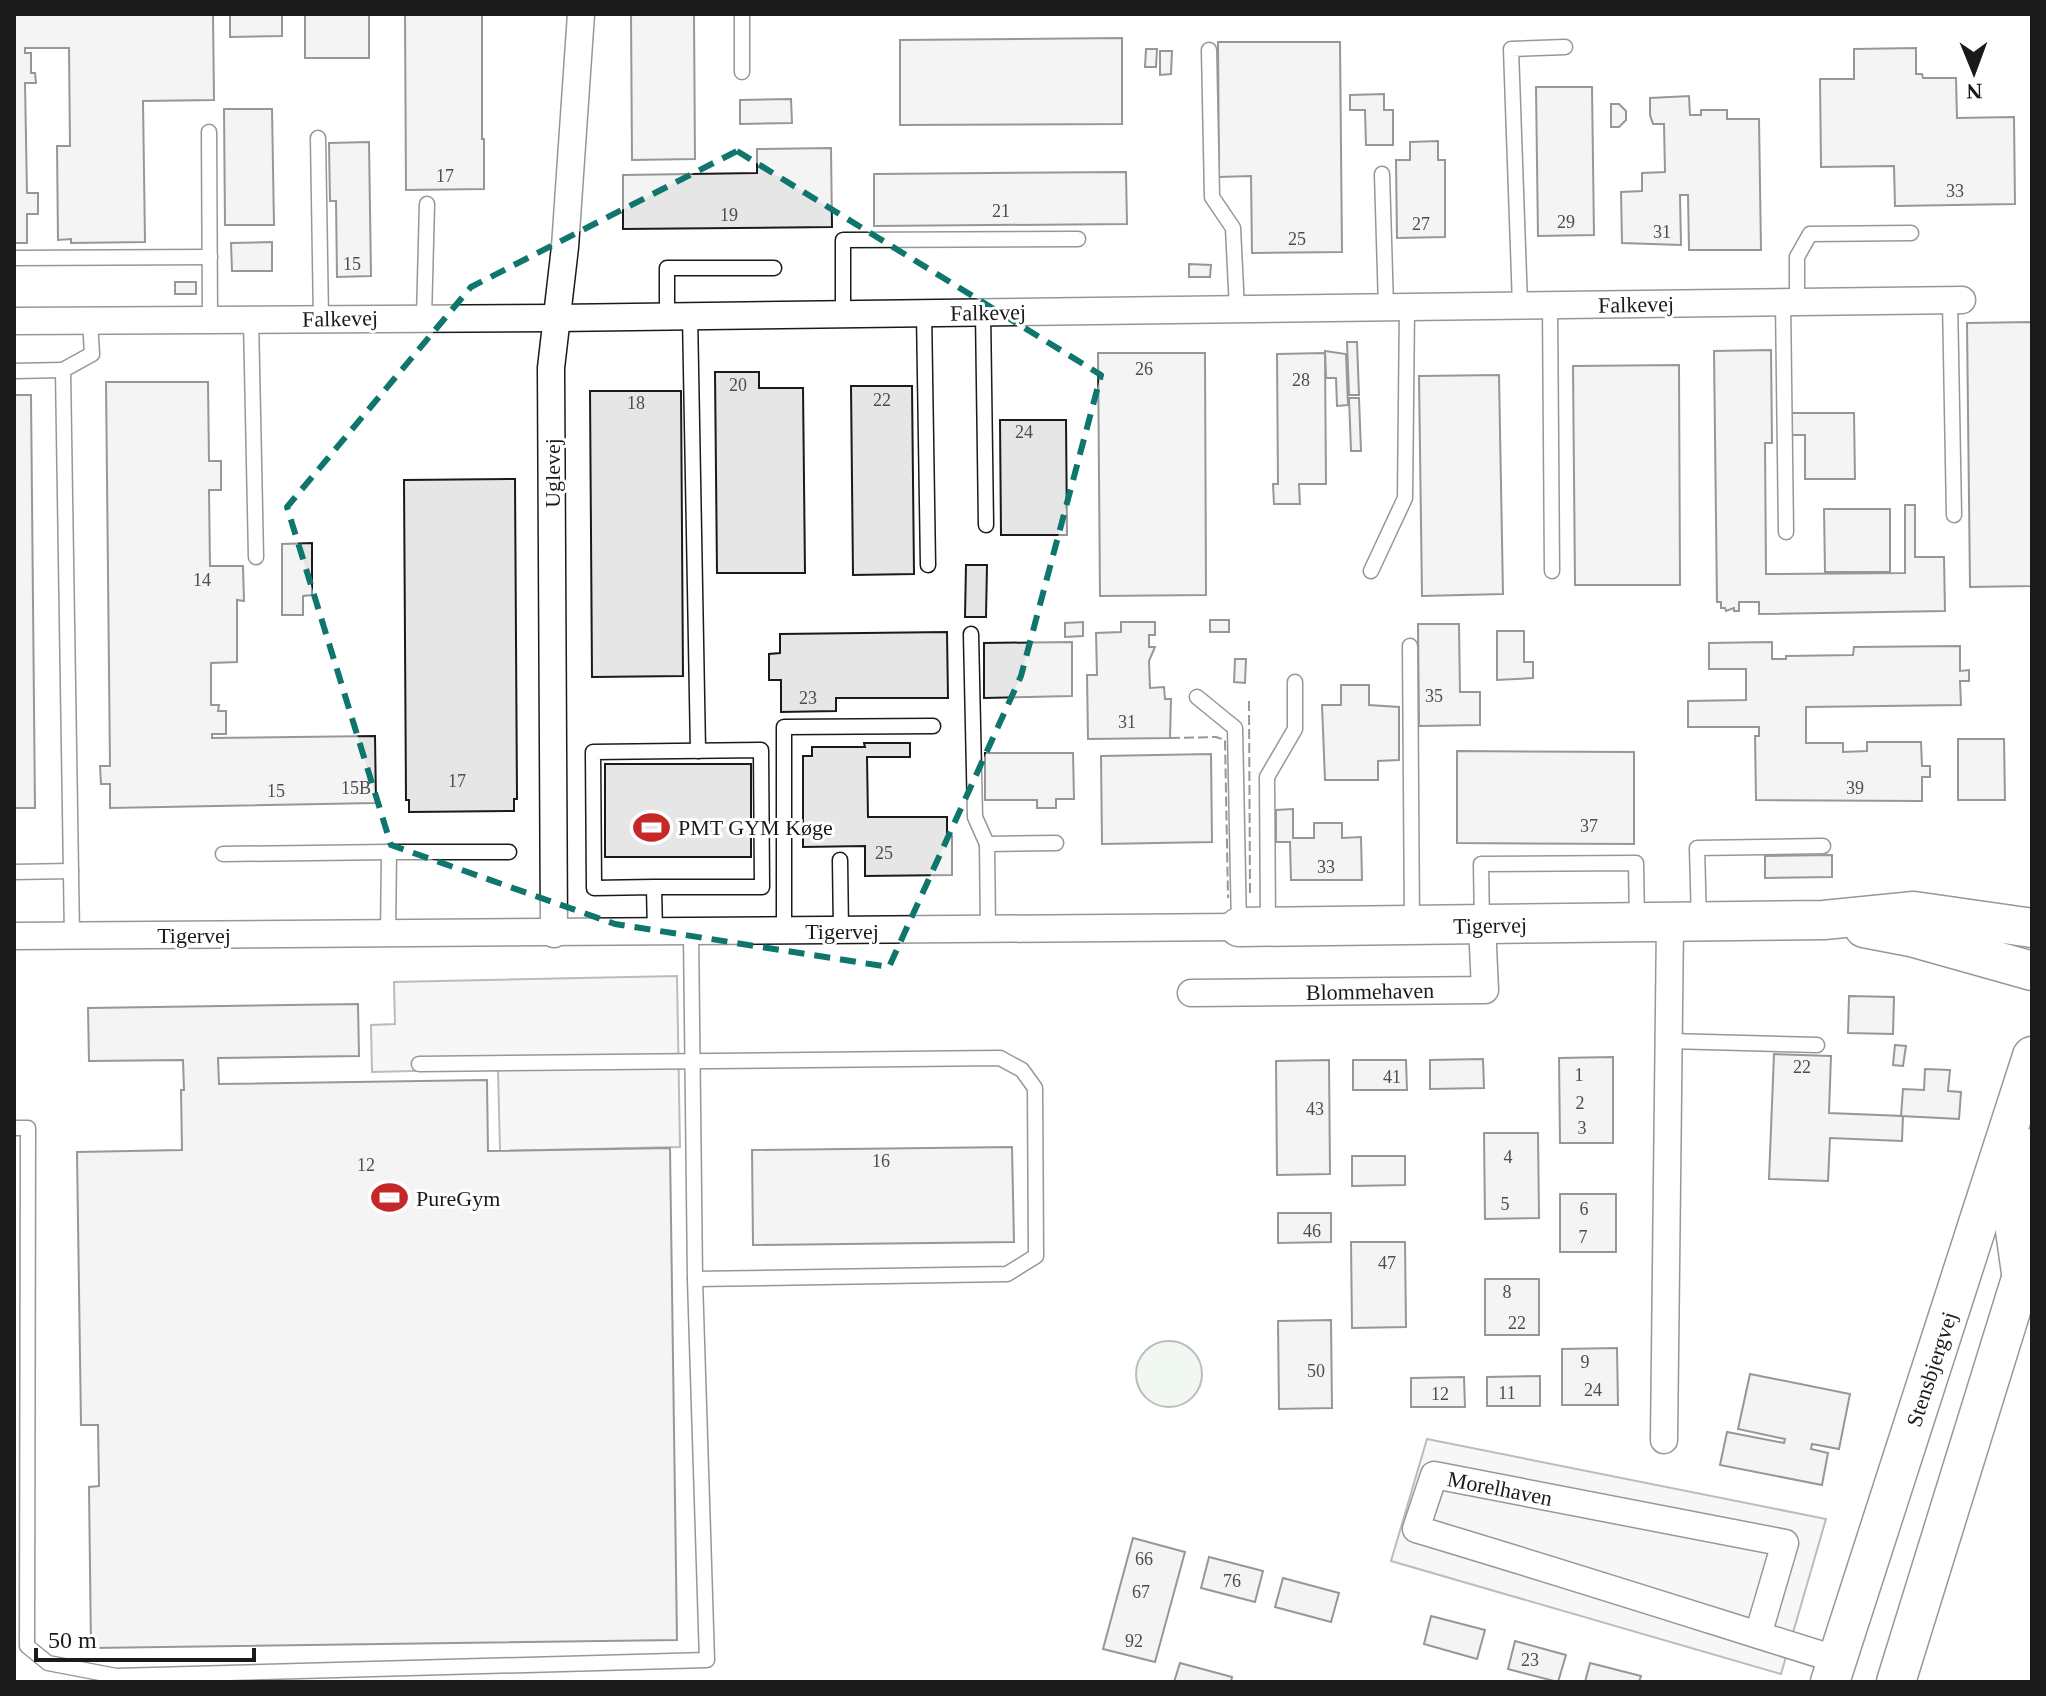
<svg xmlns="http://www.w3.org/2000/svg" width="2046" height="1696" font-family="Georgia,serif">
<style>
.park{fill:#e0efe3;stroke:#6a6a6a;stroke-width:2}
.parking{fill:#ededed;stroke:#6a6a6a;stroke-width:2}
.building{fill:#e6e6e6;stroke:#1a1a1a;stroke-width:2}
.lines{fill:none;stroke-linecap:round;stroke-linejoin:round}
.lane-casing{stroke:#1a1a1a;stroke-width:17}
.street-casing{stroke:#1a1a1a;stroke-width:29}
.secondary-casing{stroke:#1a1a1a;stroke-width:41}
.lane{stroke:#fff;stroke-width:14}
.street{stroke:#fff;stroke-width:26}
.secondary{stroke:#fff;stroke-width:38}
.fence{stroke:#1a1a1a;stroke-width:2;stroke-dasharray:10 4;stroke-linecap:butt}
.marked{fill:none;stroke:#0f766e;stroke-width:6;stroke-dasharray:16 10;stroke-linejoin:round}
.labels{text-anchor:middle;stroke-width:6;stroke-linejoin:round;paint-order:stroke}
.number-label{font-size:18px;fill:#4d4d4d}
.street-label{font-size:22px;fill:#1a1a1a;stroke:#fff}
.poi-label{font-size:22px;fill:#1a1a1a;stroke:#fff;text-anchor:start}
</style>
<rect width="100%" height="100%" fill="#fff"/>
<circle class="park" cx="1169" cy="1374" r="33"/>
<g class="parking">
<polygon points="677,976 680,1147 500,1151 498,1069 372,1072 371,1025 395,1024 394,982"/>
<polygon points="1427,1439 1826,1519 1781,1674 1391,1561"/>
</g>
<g class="building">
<polygon points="14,14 213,14 214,100 143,101 145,242 71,243 71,239 58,240 57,146 70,146 69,48 25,48 25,53 31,53 31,73 35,73 36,83 25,83 27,193 38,193 38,214 27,214 27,243 14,243"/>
<polygon points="230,14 282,14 282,36 230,37"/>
<rect x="305" y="14" width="64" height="44"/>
<polygon points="405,14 482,14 482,139 484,139 484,189 406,190"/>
<polygon points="631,14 694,14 695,159 632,160"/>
<polygon points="1122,38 1122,124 900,125 900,40"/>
<polygon points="1218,42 1340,42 1342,252 1252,253 1251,176 1219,177"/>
<polygon points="1916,48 1916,74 1922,74 1923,78 1956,78 1957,118 2014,117 2015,204 1895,206 1894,166 1821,167 1820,79 1854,79 1854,49"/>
<polygon points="1146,49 1157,49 1156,67 1145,67"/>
<polygon points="1160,51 1172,51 1171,74 1160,75"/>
<polygon points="1536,87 1592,87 1594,235 1538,236"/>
<polygon points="1384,94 1384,110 1393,110 1393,145 1366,145 1365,110 1350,110 1350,95"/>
<polygon points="1689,96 1690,115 1701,115 1701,110 1727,110 1727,119 1759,119 1761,250 1689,250 1688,195 1680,195 1681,245 1622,243 1621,192 1642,191 1642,173 1665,172 1664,124 1653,124 1650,115 1650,98"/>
<polygon points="791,99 792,123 740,124 740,100"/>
<polygon points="1611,104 1619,104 1626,111 1626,120 1619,127 1611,127"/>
<polygon points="224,109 272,109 274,225 225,225"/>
<polygon points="1438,141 1438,160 1445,160 1445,237 1397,238 1396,160 1410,160 1410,142"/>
<polygon points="369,142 371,276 337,277 336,201 330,201 329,143"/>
<polygon points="831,148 832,227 623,229 623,175 757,173 757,149"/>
<polygon points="1126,172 1127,224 874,226 874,174"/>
<polygon points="272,242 272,271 232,271 231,243"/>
<polygon points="1189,264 1211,265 1210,277 1189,277"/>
<rect x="175" y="282" width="21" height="12"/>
<polygon points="2032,322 2032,586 1970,587 1967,323"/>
<polygon points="1347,342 1357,342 1359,395 1349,395"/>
<polygon points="1771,350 1772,443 1765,443 1766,574 1905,573 1905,505 1915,505 1915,557 1944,557 1945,611 1759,614 1759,602 1739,602 1739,611 1734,611 1734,608 1726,611 1725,608 1721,608 1721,602 1717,602 1714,351"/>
<polygon points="1325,351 1346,354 1348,405 1337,406 1336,378 1326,378"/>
<polygon points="1098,353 1205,353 1206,595 1100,596"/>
<polygon points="1325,353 1326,484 1299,484 1300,504 1274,504 1273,484 1278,484 1277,354"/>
<polygon points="1679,365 1680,585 1575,585 1573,366"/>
<polygon points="715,372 759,372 759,388 803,388 805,573 717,573"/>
<polygon points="1499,375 1503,594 1422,596 1419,376"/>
<polygon points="106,382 208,382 209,461 221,461 221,490 209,490 210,566 243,566 244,601 237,600 237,662 211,663 211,705 219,705 218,711 226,711 226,734 212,734 212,738 375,736 376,803 110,808 110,784 101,784 100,766 110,766"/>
<polygon points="851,386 912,386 914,574 853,575"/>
<polygon points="590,391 681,391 683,676 592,677"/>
<polygon points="14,395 31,395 35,808 14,808"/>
<polygon points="1349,398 1359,398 1361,451 1351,451"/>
<polygon points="1792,413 1854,413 1855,479 1805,479 1805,435 1792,435"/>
<polygon points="1000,420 1066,420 1067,535 1001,535"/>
<polygon points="515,479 517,799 514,799 514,811 409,812 409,800 406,800 404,480"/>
<polygon points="1824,509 1890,509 1890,572 1825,572"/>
<polygon points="312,543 312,595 303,596 303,615 282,615 282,544"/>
<polygon points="966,565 987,565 986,617 965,617"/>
<rect x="1210" y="620" width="19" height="12"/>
<polygon points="1083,622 1083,636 1065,637 1065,623"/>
<polygon points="1121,622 1155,622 1155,635 1149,635 1149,647 1155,647 1149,661 1150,688 1164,687 1165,699 1171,699 1170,738 1088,739 1087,675 1097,675 1096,633 1121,632"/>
<polygon points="1418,624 1459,624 1460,692 1480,692 1480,725 1419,726"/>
<polygon points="1497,631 1524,631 1524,662 1533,662 1533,678 1497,680"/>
<polygon points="947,632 948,698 836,698 836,711 781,712 781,680 769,680 769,654 780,653 780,634"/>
<polygon points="1072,642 1072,696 984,698 984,643"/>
<polygon points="1772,642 1772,659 1786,659 1786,656 1853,655 1854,647 1960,646 1960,671 1969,670 1969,681 1960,681 1961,705 1806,707 1806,743 1843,743 1843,752 1867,751 1867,742 1921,742 1922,766 1930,766 1930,777 1922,777 1922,801 1756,800 1755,736 1759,736 1759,727 1688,727 1688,701 1746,700 1746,669 1709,669 1709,643"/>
<polygon points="1235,659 1246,659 1245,683 1234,682"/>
<polygon points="1341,685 1369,685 1369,705 1399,707 1399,760 1378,761 1378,780 1325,780 1322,705 1341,705"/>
<polygon points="1958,739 2004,739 2005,800 1958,800"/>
<polygon points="864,743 910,743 910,757 867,757 868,817 947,817 947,836 952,836 952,875 865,876 865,846 803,847 803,756 812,756 812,747 865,747"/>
<polygon points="1457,751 1634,752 1634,844 1457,843"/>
<polygon points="985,753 1073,753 1074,799 1056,799 1056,808 1037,808 1037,800 985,800"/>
<polygon points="1211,754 1212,842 1102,844 1101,756"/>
<rect x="605" y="764" width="146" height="93"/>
<polygon points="1293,809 1293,838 1314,838 1314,823 1342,823 1342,838 1361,837 1362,880 1291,880 1290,842 1276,842 1276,810"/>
<polygon points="1832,855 1832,877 1765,878 1765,856"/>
<polygon points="1849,996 1894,997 1893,1034 1848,1033"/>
<polygon points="358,1004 359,1056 218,1058 219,1084 487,1080 488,1151 670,1148 677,1640 91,1648 89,1487 99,1486 98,1425 81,1425 77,1152 182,1150 181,1090 184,1090 183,1060 89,1061 88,1008"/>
<polygon points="1895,1045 1906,1046 1903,1066 1893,1065"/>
<polygon points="1774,1054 1831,1056 1829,1113 1903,1116 1902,1141 1830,1138 1828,1181 1769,1179"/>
<polygon points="1613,1057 1613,1143 1560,1143 1559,1058"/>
<polygon points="1483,1059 1484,1088 1430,1089 1430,1060"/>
<polygon points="1329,1060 1330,1174 1277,1175 1276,1061"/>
<polygon points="1353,1060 1406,1060 1407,1090 1353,1090"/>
<polygon points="1925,1069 1950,1070 1948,1091 1961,1092 1959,1119 1901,1116 1903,1089 1924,1090"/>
<polygon points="1484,1133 1538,1133 1539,1218 1485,1219"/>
<polygon points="1012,1147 1014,1242 753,1245 752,1150"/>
<polygon points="1352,1156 1405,1156 1405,1185 1352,1186"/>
<rect x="1560" y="1194" width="56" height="58"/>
<polygon points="1278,1213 1331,1213 1331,1242 1278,1243"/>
<polygon points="1351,1242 1405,1242 1406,1327 1352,1328"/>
<rect x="1485" y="1279" width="54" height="56"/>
<polygon points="1331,1320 1332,1408 1279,1409 1278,1321"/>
<polygon points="1617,1348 1618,1405 1562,1405 1562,1349"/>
<polygon points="1750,1374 1850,1394 1839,1449 1812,1444 1811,1449 1828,1453 1822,1485 1720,1465 1727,1432 1784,1443 1785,1439 1738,1429"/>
<polygon points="1540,1376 1540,1406 1487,1406 1487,1377"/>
<polygon points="1464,1377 1465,1407 1411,1407 1411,1378"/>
<polygon points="1133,1538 1185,1552 1155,1662 1103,1649"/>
<polygon points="1209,1557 1263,1571 1255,1602 1201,1588"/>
<polygon points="1283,1578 1339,1593 1331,1622 1275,1607"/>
<polygon points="1431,1616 1485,1630 1477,1659 1424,1644"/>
<polygon points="1515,1641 1566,1655 1558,1682 1508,1669"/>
<polygon points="1180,1663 1232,1677 1231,1682 1174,1682"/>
<polygon points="1590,1663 1641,1676 1639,1682 1585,1682"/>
</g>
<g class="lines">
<defs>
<g id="lane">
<polyline points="742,14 742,72"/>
<polyline points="1209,50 1212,197 1233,228 1237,309"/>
<polyline points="209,132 210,319"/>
<polyline points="318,138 321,318"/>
<polyline points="1382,174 1386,307"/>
<polyline points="14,258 210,257"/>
<polyline points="1950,300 1954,515"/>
<polyline points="1783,302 1786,532"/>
<polyline points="1797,302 1797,257 1810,234 1911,233"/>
<polyline points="1520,305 1511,49 1565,47"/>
<polyline points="1550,305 1552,571"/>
<polyline points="924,312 928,565"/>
<polyline points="983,312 986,525"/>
<polyline points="843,313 843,240 1078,239"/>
<polyline points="667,315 667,268 774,268"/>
<polyline points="690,315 698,751"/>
<polyline points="424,318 427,204"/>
<polyline points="251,319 256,557"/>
<polyline points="14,371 63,370"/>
<polyline points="1371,571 1405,498 1407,307"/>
<polyline points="971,634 975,817 987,844"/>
<polyline points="1410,646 1412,925"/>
<polyline points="1197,697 1235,728 1239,927"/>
<polyline points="223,854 389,852"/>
<polyline points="840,860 841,931"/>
<polyline points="14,872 71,871"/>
<polyline points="654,887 594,888 593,752 761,750 762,887 654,887 655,933"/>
<polyline points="1699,922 1697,848 1823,846"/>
<polyline points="1482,925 1481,864 1636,863 1637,923"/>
<polyline points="1268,927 1267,777 1295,729 1295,682"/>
<polyline points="988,930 987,844 1056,843"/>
<polyline points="784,931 784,727 933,726"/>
<polyline points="388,935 389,852 509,852"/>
<polyline points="72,936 63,370 92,354 90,320"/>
<polyline points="1669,1041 1817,1045"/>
<polyline points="419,1064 1000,1058 1022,1070 1035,1088 1036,1256 1007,1274 695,1279"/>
<polyline points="14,1128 28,1128 27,1646 48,1663 116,1676 707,1660 695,1279 691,933"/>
</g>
<g id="street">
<polyline points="14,321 557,318 1962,300"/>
<polyline points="554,934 551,368 565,247 581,14"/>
<polyline points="14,936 1239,927"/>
<polyline points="1191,993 1485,990 1482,925"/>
<polyline points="1664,1440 1670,923"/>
<path d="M1758,1635L1785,1543L1434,1475L1416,1529C1557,1571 1697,1616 1838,1660"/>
</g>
<g id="secondary">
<polyline points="1239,927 1824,920 1914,911 2032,928"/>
<polyline points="1864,928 1911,937 2032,971"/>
<polyline points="2021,1273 2013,1216 2032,1148"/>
<polyline points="1830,1682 2032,1056"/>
<polyline points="1896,1682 2032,1243"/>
</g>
</defs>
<use href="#lane" class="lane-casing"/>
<use href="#street" class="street-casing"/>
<use href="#secondary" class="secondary-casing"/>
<use href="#lane" class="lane"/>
<use href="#street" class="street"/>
<use href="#secondary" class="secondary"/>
<g class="fence">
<polyline points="1249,701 1250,893"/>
<polyline points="1170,738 1216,737 1225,740 1228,898"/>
</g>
</g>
<path d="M0 0H2046V1696H0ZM737,151L1101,375L1021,676L889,967L615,924L391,845L287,507L471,287Z" fill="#fff" fill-opacity=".55" fill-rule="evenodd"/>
<path class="marked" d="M737,151L1101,375L1021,676L889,967L615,924L391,845L287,507L471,287Z"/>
<defs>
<symbol id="stadium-bare" viewBox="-9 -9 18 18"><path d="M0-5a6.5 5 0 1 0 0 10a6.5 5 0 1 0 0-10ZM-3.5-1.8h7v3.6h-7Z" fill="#c62828" stroke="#fff" stroke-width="2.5" paint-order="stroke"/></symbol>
</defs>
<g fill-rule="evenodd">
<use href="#stadium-bare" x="626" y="802" width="51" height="51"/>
<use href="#stadium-bare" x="364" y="1172" width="51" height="51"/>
</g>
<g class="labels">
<g class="number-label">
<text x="445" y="182">17</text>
<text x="1955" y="197">33</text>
<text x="1001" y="217">21</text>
<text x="729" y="221">19</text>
<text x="1566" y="228">29</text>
<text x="1421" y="230">27</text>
<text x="1662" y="238">31</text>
<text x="1297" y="245">25</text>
<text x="352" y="270">15</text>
<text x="1144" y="375">26</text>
<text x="1301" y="386">28</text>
<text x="738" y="391">20</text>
<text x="882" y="406">22</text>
<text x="636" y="409">18</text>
<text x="1024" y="438">24</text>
<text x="202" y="586">14</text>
<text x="1434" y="702">35</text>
<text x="808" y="704">23</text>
<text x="1127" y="728">31</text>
<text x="457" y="787">17</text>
<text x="356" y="794">15B</text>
<text x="1855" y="794">39</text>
<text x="276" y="797">15</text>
<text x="1589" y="832">37</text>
<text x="884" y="859">25</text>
<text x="1326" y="873">33</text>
<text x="1802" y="1073">22</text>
<text x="1579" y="1081">1</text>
<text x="1392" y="1083">41</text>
<text x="1580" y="1109">2</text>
<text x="1315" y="1115">43</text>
<text x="1582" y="1134">3</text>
<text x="1508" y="1163">4</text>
<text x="881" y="1167">16</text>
<text x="366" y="1171">12</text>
<text x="1505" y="1210">5</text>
<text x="1584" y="1215">6</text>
<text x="1312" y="1237">46</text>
<text x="1583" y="1243">7</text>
<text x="1387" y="1269">47</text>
<text x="1507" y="1298">8</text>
<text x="1517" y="1329">22</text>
<text x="1585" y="1368">9</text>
<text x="1316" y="1377">50</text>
<text x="1593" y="1396">24</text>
<text x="1507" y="1399">11</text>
<text x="1440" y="1400">12</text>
<text x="1144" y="1565">66</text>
<text x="1232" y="1587">76</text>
<text x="1141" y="1598">67</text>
<text x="1134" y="1647">92</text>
<text x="1530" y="1666">23</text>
</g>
<g class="street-label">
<text transform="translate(1636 304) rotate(-1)" y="8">Falkevej</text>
<text transform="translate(988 312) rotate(-1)" y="8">Falkevej</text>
<text transform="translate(340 318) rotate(-1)" y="8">Falkevej</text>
<text transform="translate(552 473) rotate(-90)" y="8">Uglevej</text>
<text transform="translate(1490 925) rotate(-1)" y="8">Tigervej</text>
<text x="842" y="939">Tigervej</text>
<text x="194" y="943">Tigervej</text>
<text transform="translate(1370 991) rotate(-1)" y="8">Blommehaven</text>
<text transform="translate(1931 1369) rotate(-72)" y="8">Stensbjergvej</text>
<text transform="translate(1500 1488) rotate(11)" y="8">Morelhaven</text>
</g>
<g class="poi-label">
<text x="678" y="835">PMT GYM Køge</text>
<text x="416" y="1206">PureGym</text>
</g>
</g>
<rect width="2046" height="1696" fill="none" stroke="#1a1a1a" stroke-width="32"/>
<g transform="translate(1974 72) rotate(179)" stroke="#ffffff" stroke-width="6" paint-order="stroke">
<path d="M0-6L14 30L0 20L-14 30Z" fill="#1a1a1a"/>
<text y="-12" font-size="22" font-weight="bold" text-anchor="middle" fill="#1a1a1a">N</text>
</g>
<path d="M36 1648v12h218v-12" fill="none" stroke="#1a1a1a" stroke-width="4"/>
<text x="48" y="1648" font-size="24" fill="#1a1a1a" stroke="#ffffff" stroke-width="6" paint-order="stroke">50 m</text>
</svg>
